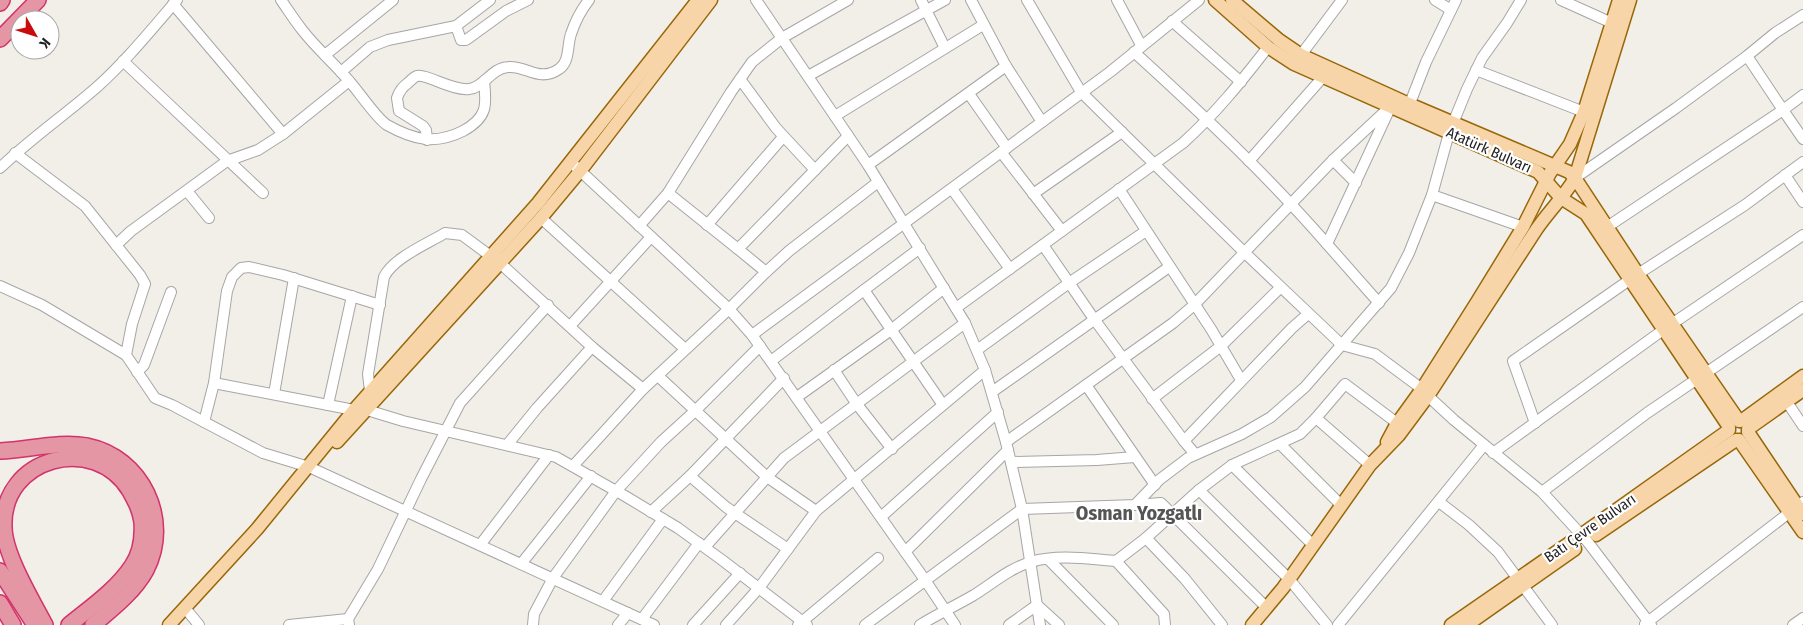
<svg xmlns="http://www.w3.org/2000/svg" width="1803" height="625" font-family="'Fira Sans Condensed',sans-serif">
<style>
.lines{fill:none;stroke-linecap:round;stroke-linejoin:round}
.minor-casing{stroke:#a6a6a6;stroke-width:12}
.major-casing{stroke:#986708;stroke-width:15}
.highway-casing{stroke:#d3336b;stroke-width:18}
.minor{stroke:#fff;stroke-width:10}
.major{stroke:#f8d5a8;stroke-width:12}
.highway{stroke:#e496a5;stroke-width:15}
.labels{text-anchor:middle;stroke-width:4.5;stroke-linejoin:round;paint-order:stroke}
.street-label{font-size:15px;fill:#222;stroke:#fff}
.district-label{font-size:20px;font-weight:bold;fill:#555;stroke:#fff}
</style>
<rect width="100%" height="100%" fill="#f2efe9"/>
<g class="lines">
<defs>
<g id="minor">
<path d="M281,0C288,10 295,21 303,31C317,49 335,64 350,82C359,92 377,119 387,125C414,140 435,145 463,131C487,118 487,106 484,81"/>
<polyline points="756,0 868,165 965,323 985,370 1006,442 1022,509 1040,625"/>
<polyline points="921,0 945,48"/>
<polyline points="971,0 1006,66 1042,122"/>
<polyline points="1027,0 1081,92 1245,253 1342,345 1375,354 1422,389 1428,396 1454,420 1542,492 1587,541 1651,625"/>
<polyline points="1117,0 1141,45"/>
<polyline points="1435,0 1451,10"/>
<polyline points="1561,0 1612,23"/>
<polyline points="173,4 283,134"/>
<polyline points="1172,21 1241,82"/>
<polyline points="456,26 461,40 466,40 506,11 528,0"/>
<path d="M1134,52C1201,113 1267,175 1327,244"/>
<polyline points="325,55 393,0"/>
<polyline points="1747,56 1775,33 1803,15"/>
<polyline points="1298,59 1342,0"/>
<polyline points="123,61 263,193"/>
<polyline points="1476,70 1584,112"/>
<polyline points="341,72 370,47 388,40 456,26 490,0"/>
<polyline points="808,76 945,0"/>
<polyline points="740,79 776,128 815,170"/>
<polyline points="969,94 1007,148"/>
<polyline points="1803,95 1783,110 1803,139"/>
<polyline points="1407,111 1426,62 1456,0"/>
<polyline points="835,116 983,25"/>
<path d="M427,140L426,130L423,126L399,111L397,98C399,92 402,87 408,83C410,81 414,77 417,76C427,74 453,91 469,89C484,88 491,68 508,67C526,65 539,83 559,69C570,62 567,45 571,34C575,22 581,10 589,0"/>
<polyline points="1001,152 1062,231"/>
<polyline points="15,153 85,206 140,275 145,284 132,324 126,355 155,398 172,405 263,453 309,467 654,625"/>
<polyline points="1333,160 1391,106 1327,244 1379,303"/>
<polyline points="1249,161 1323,77"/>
<polyline points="868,165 1006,66"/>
<polyline points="575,166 729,309 752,335 925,580 955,625"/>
<path d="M0,168C30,139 65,115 97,87C126,61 151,30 177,0"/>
<polyline points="1785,175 1803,202"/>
<polyline points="1575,178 1676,108 1747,56 1783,110 1607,227"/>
<polyline points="952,189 1010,269"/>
<polyline points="1119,189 1211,329 1241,380"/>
<polyline points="187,191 209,218"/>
<polyline points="668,193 738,249"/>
<polyline points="1033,194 1122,132"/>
<polyline points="1432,195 1523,227"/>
<polyline points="541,218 685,349"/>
<polyline points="707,225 783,137"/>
<polyline points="639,226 668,193 731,92 752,62 782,38 848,0"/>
<polyline points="116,245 131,231 227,161 258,150 283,134 349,81"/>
<polyline points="1043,245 1094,319 1184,441 1195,454"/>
<polyline points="766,272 738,249 848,136"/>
<polyline points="0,286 42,305 126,355"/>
<polyline points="864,290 920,248"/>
<path d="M956,308L1183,143C1216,113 1241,82 1268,47"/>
<polyline points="570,326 651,237"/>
<polyline points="752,335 1110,72 1199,0"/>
<polyline points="977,350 1069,283 1146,231"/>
<polyline points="771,361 864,290 943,405"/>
<polyline points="834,370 856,403 892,449"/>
<polyline points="137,372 144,365 171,292"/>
<polyline points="658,376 767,477 816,511 759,588 726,625"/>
<polyline points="1086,385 1155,485"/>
<path d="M370,391L368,374L384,277C393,258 427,244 445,233L462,235L500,263L592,347L643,389"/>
<polyline points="992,392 1169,267"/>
<polyline points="274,394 294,278"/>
<polyline points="797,397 891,330 944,288"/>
<polyline points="1152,399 1221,346 1280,288"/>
<polyline points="1787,402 1803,426"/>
<polyline points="328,405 352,296"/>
<polyline points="354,410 214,383 227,291 232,277 241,268 249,267 283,275 380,305"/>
<polyline points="367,410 403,421 556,457 625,496 678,528 722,560 807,625"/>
<polyline points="1316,418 1345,384 1397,423"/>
<polyline points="204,422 214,383"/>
<polyline points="1535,423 1513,361 1638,274 1745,205 1803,162"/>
<polyline points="1184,441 1292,328 1308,314"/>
<polyline points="1006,442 1173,323 1194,305 1333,160 1356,183"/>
<polyline points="1280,444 1341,505"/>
<polyline points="507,445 537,408 592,347"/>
<polyline points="1493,453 1663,330 1803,235"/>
<polyline points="1011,462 1097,460 1135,457"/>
<polyline points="1232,465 1313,545"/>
<polyline points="573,466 643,389 729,309 766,272 789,251 878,182"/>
<polyline points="690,476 726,507 788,549"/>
<polyline points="1199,490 1289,579 1327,625"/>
<polyline points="1542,492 1647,413 1803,307"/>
<polyline points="1439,502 1469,525 1498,552 1552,625"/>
<polyline points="1135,505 1161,503 1267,608"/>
<polyline points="816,511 985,370"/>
<polyline points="651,512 690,476 784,378"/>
<polyline points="881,517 998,412"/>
<polyline points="1146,538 1185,579 1222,625"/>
<polyline points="480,545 549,455"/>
<polyline points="705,547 784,458 965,323"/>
<polyline points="905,552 1008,450"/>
<polyline points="1048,559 1113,625"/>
<polyline points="1116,561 1164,614 1165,625"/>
<polyline points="521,564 591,476"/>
<polyline points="603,601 663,519"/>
<polyline points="185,608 199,625"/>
<polyline points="642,619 699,543"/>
<polyline points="1645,624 1803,502"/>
<polyline points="289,625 348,619"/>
<polyline points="349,625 348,619 378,569 421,479 460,403 548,305"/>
<polyline points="533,625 534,614 553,578 616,491 661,442 695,411 760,346"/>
<polyline points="618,625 628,613"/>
<polyline points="693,625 740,573"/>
<polyline points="798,625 878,558"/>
<polyline points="865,625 1022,509 1135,505 1159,480 1188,458 1242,434 1271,417 1305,387 1391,288 1409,253 1432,195 1449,133 1467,89 1482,58 1507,23 1521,0"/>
<path d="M920,625C938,614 957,605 974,595C993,583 1010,568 1031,562C1058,554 1089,559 1116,561L1146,538L1199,490L1232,465L1300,434L1316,418L1370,465"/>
<polyline points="1009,625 1037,605 1059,625"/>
<polyline points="1338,625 1484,445"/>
<polyline points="1793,625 1803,618"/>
</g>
<g id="major">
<polyline points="1215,0 1268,47 1294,64 1538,172 1561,198 1586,214 1729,427"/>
<polyline points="1232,0 1279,40 1301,55 1409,104 1569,172 1575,178 1638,274 1739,421"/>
<polyline points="1741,421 1803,376"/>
<polyline points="1748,429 1803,390"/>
<polyline points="1748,432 1803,514"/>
<polyline points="1739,440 1803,532"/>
<polyline points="337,442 541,218 581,170 711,0"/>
<polyline points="1387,442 1396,425 1422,389 1477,302 1523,227 1550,173 1570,144 1584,112 1619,0"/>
<polyline points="1596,535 1736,440"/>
<polyline points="169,625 257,529 354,410 538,203 698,0"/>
<path d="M1252,625L1283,588L1370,465L1399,435L1428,396L1536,230C1548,212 1564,197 1575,178L1630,0"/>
<polyline points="1451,625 1581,535 1729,430"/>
<polyline points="1467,625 1575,549"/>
</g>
<g id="highway">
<polyline points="0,3 2,0"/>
<polyline points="0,39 38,0"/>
<path d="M0,451C29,450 58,441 87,446C142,457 172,520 146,570C134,592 112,609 93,625"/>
<polyline points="0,571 35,625"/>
<polyline points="0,603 13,625"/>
<path d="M45,625C32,600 4,554 4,527C1,458 94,432 130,491C136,502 140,509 142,522C143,537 141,553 132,566C116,590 91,607 69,625"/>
</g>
</defs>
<use href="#minor" class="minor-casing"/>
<use href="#major" class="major-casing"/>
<use href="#highway" class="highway-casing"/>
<use href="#minor" class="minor"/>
<use href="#major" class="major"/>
<use href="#highway" class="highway"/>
</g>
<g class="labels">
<g class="street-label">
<text transform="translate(1489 150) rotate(24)" y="5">Atatürk Bulvarı</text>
<text transform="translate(1590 528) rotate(-35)" y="5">Batı Çevre Bulvarı</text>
</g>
<g class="district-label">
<text x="1139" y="520">Osman Yozgatlı</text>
</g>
</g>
<g transform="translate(35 35) rotate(129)"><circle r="24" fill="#ffffff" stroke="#a7a7a7"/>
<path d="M0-4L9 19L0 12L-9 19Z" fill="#c90b0d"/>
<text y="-8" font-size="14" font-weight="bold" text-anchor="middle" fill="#222222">K</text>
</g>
</svg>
